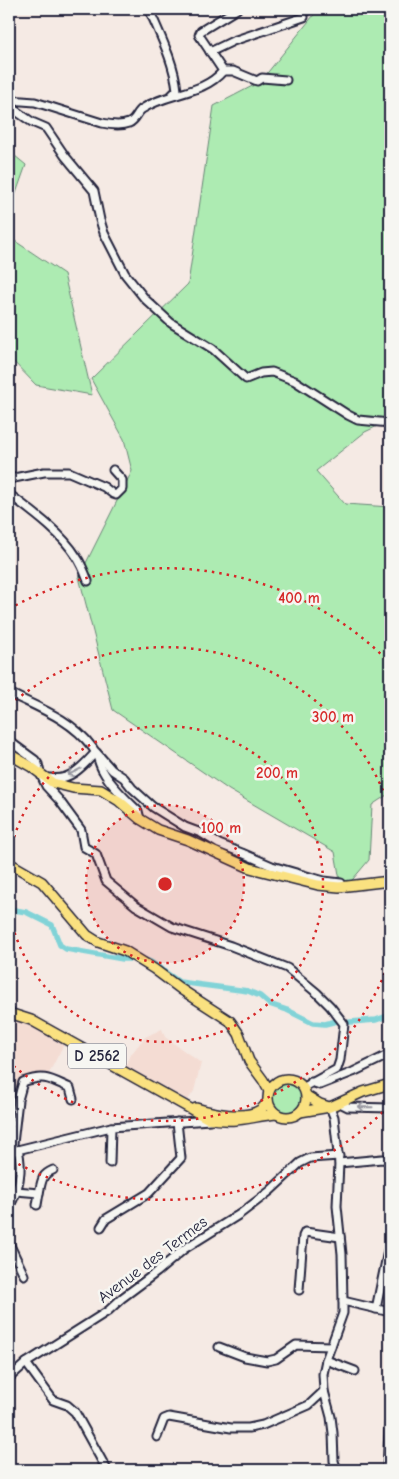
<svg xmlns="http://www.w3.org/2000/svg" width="399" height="1479" font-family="'Comic Neue',sans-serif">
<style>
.built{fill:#f4dcd3}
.green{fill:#adebb2;stroke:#688676}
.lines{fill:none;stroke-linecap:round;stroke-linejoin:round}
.canal{stroke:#81d3d7;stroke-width:5.5}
.minor-casing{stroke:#22223b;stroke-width:11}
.major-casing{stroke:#22223b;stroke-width:12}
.minor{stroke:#f6f6f2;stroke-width:7}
.major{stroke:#fae180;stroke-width:9}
.oneway{stroke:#9797a0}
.ring{fill:none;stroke:#d62828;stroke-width:2.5;stroke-dasharray:2.5 5}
.labels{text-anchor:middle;stroke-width:5;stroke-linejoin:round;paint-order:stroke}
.shield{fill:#f6f6f2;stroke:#626272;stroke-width:1}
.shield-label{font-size:15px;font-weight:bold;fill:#22223b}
.street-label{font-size:16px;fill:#22223b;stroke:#f6f6f2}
.centre{fill:#d62828;stroke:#f6f6f2;stroke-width:2.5}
.ring-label{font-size:15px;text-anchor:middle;font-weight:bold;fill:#d62828;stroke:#f6f6f2;stroke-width:5;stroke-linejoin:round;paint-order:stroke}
</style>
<rect width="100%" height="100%" fill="#f5eae4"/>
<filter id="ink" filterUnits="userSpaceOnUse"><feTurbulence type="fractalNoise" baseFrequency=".02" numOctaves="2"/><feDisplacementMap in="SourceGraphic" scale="10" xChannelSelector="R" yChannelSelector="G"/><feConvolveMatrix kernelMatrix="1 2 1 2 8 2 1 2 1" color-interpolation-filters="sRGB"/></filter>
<g filter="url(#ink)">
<g class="built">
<polygon points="9,1018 30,1025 64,1044 48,1075 25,1077 20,1080 13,1121 9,1122"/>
<polygon points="162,1029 165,1037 201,1063 194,1091 188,1100 125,1066 132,1053 145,1037"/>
</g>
<g class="green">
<polygon points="318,9 390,9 390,420 365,432 316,471 345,504 390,507 390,610 386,616 390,626 390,793 372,805 369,860 342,892 335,852 229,790 113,710 79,577 132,471 124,439 91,379 188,284 214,106 260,82 317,11"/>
<polygon points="9,151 26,165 9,213"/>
<polygon points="9,237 64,274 92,395 36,385 9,357"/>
<circle cx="287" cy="1098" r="15"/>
</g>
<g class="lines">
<g class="canal">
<polyline points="9,909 26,912 52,925 60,945 66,949 123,959 133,959"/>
<polyline points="146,960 151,962 179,982 248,991 260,996 269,1004 287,1010 313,1023 325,1024 337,1021"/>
<polyline points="350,1022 376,1020 390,1015"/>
</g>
<defs>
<g id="minor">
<path d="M149,9C160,35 174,62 177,90L172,95"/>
<polyline points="210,52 233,41 304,17"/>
<polyline points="223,71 233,71 257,81 262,78 286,80"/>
<path d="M9,100L35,102L102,123C111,125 121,126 129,123C136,120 137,112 142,109C167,92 203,95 223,71L199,35L201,31L237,9"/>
<polyline points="10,101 16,111 32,122 46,128 65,156 94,191 100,220 104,233 125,274 145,299 171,323 213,349 246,379 261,373 272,372 295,381 348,415 358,420 390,423"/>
<polyline points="9,479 44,472 69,472 104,487 113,494 116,495 122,489 122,480 113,470"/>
<path d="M9,494C31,511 61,532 76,556C81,563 85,573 88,581"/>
<path d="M9,693C39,708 71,719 92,747C98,754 98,763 103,771C111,786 126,799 138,811L140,819"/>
<polyline points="9,741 35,760 38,764 40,773 46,786 59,800 81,830 84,847 96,854 106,881 136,906 172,927 231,946 287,968 317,993 330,1006 344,1024 340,1060 337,1069 304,1087"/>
<path d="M50,778C70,782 84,765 96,752L112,770L124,778L132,788L153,807L185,827L201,833L219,844L242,853L272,866L324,881L341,883"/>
<polyline points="311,1082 320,1085 353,1072 390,1054"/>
<polyline points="340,1103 348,1107 390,1108"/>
<polyline points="330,1107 334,1117 339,1163 337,1206 342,1254 343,1301 343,1313 326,1360 323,1374 324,1391 331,1417 333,1433 334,1461 337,1470"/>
<polyline points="9,1152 111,1127 210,1120"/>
<path d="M12,1152L18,1100L23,1082C45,1074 50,1079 70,1088L73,1099"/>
<polyline points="110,1163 111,1127"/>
<polyline points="339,1163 382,1159 390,1160"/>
<path d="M16,1191L39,1193C42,1181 41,1175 53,1170"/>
<polyline points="37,1205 39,1193"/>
<path d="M9,1207C19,1191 23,1169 18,1150"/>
<polyline points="101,1227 106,1219 149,1193 181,1158 177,1122"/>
<polyline points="9,1243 24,1275"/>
<polyline points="299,1290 303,1236 305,1232 340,1237"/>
<polyline points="343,1301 390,1312"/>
<polyline points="376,1309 390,1241"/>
<polyline points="219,1347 245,1357 267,1361 276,1359 296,1345 331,1346"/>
<polyline points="326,1360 355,1371"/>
<polyline points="26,1363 53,1400 67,1405 75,1412 107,1470"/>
<polyline points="9,1378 26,1363 108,1311 122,1298 157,1272 184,1249 240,1214 270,1191 300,1163 310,1158 339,1156"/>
<polyline points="157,1437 164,1419 169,1417 231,1428 249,1428 263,1425 309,1405 324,1391"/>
<polyline points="387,1470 390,1411"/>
</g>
<g id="major">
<polyline points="9,754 30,766 53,783 73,788 101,790 119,801 140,819 158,830 188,840 250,868 318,885 339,887 390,881"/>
<polyline points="9,863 42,882 87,935 98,942 125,951 154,969 182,990 230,1021 239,1034 249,1061 263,1080 269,1091"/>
<path d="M9,1013L31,1020L207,1118C235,1124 249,1117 276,1114"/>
<circle cx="287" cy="1098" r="19"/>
<polyline points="307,1096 320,1104 329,1107"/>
<path d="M196,1108C212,1113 245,1120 260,1110C263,1108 266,1104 268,1101"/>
<polyline points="300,1112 330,1107 363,1092 390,1084"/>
</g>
</defs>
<use href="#minor" class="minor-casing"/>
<use href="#major" class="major-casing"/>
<use href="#minor" class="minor"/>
<use href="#major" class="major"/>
</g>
<defs><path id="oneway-shaft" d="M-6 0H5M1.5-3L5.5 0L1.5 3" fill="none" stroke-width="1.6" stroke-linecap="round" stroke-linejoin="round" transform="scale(1.25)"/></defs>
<g class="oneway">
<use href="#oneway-shaft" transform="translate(74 772) rotate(153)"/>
<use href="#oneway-shaft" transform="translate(365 1107) rotate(-179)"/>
</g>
</g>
<circle cx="165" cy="884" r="79" fill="#d62828" fill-opacity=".12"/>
<g class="ring">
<circle cx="165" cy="884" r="79"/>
<path d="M9 859A158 158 0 1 1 9 909"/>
<path d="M390 959A237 237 0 0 1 10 1063M10 705A237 237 0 0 1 390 809"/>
<path d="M388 1107A316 316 0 0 1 9 1159M9 609A316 316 0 0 1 388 661"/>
</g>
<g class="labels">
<rect class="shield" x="68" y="1043.5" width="58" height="25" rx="4"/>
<g class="shield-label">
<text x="97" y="1061">D 2562</text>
</g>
<g class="street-label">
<text transform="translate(152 1259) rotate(-37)" y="6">Avenue des Termes</text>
</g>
</g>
<circle cx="165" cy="884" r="8" class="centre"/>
<g class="ring-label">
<text x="299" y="603">400 m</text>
<text x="333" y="722">300 m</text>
<text x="277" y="778">200 m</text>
<text x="221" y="833">100 m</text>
</g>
<rect width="399" height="1479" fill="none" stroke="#f6f6f2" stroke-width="30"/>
<rect x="15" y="15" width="369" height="1449" fill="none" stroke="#22223b" stroke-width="2" filter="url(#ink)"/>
</svg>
